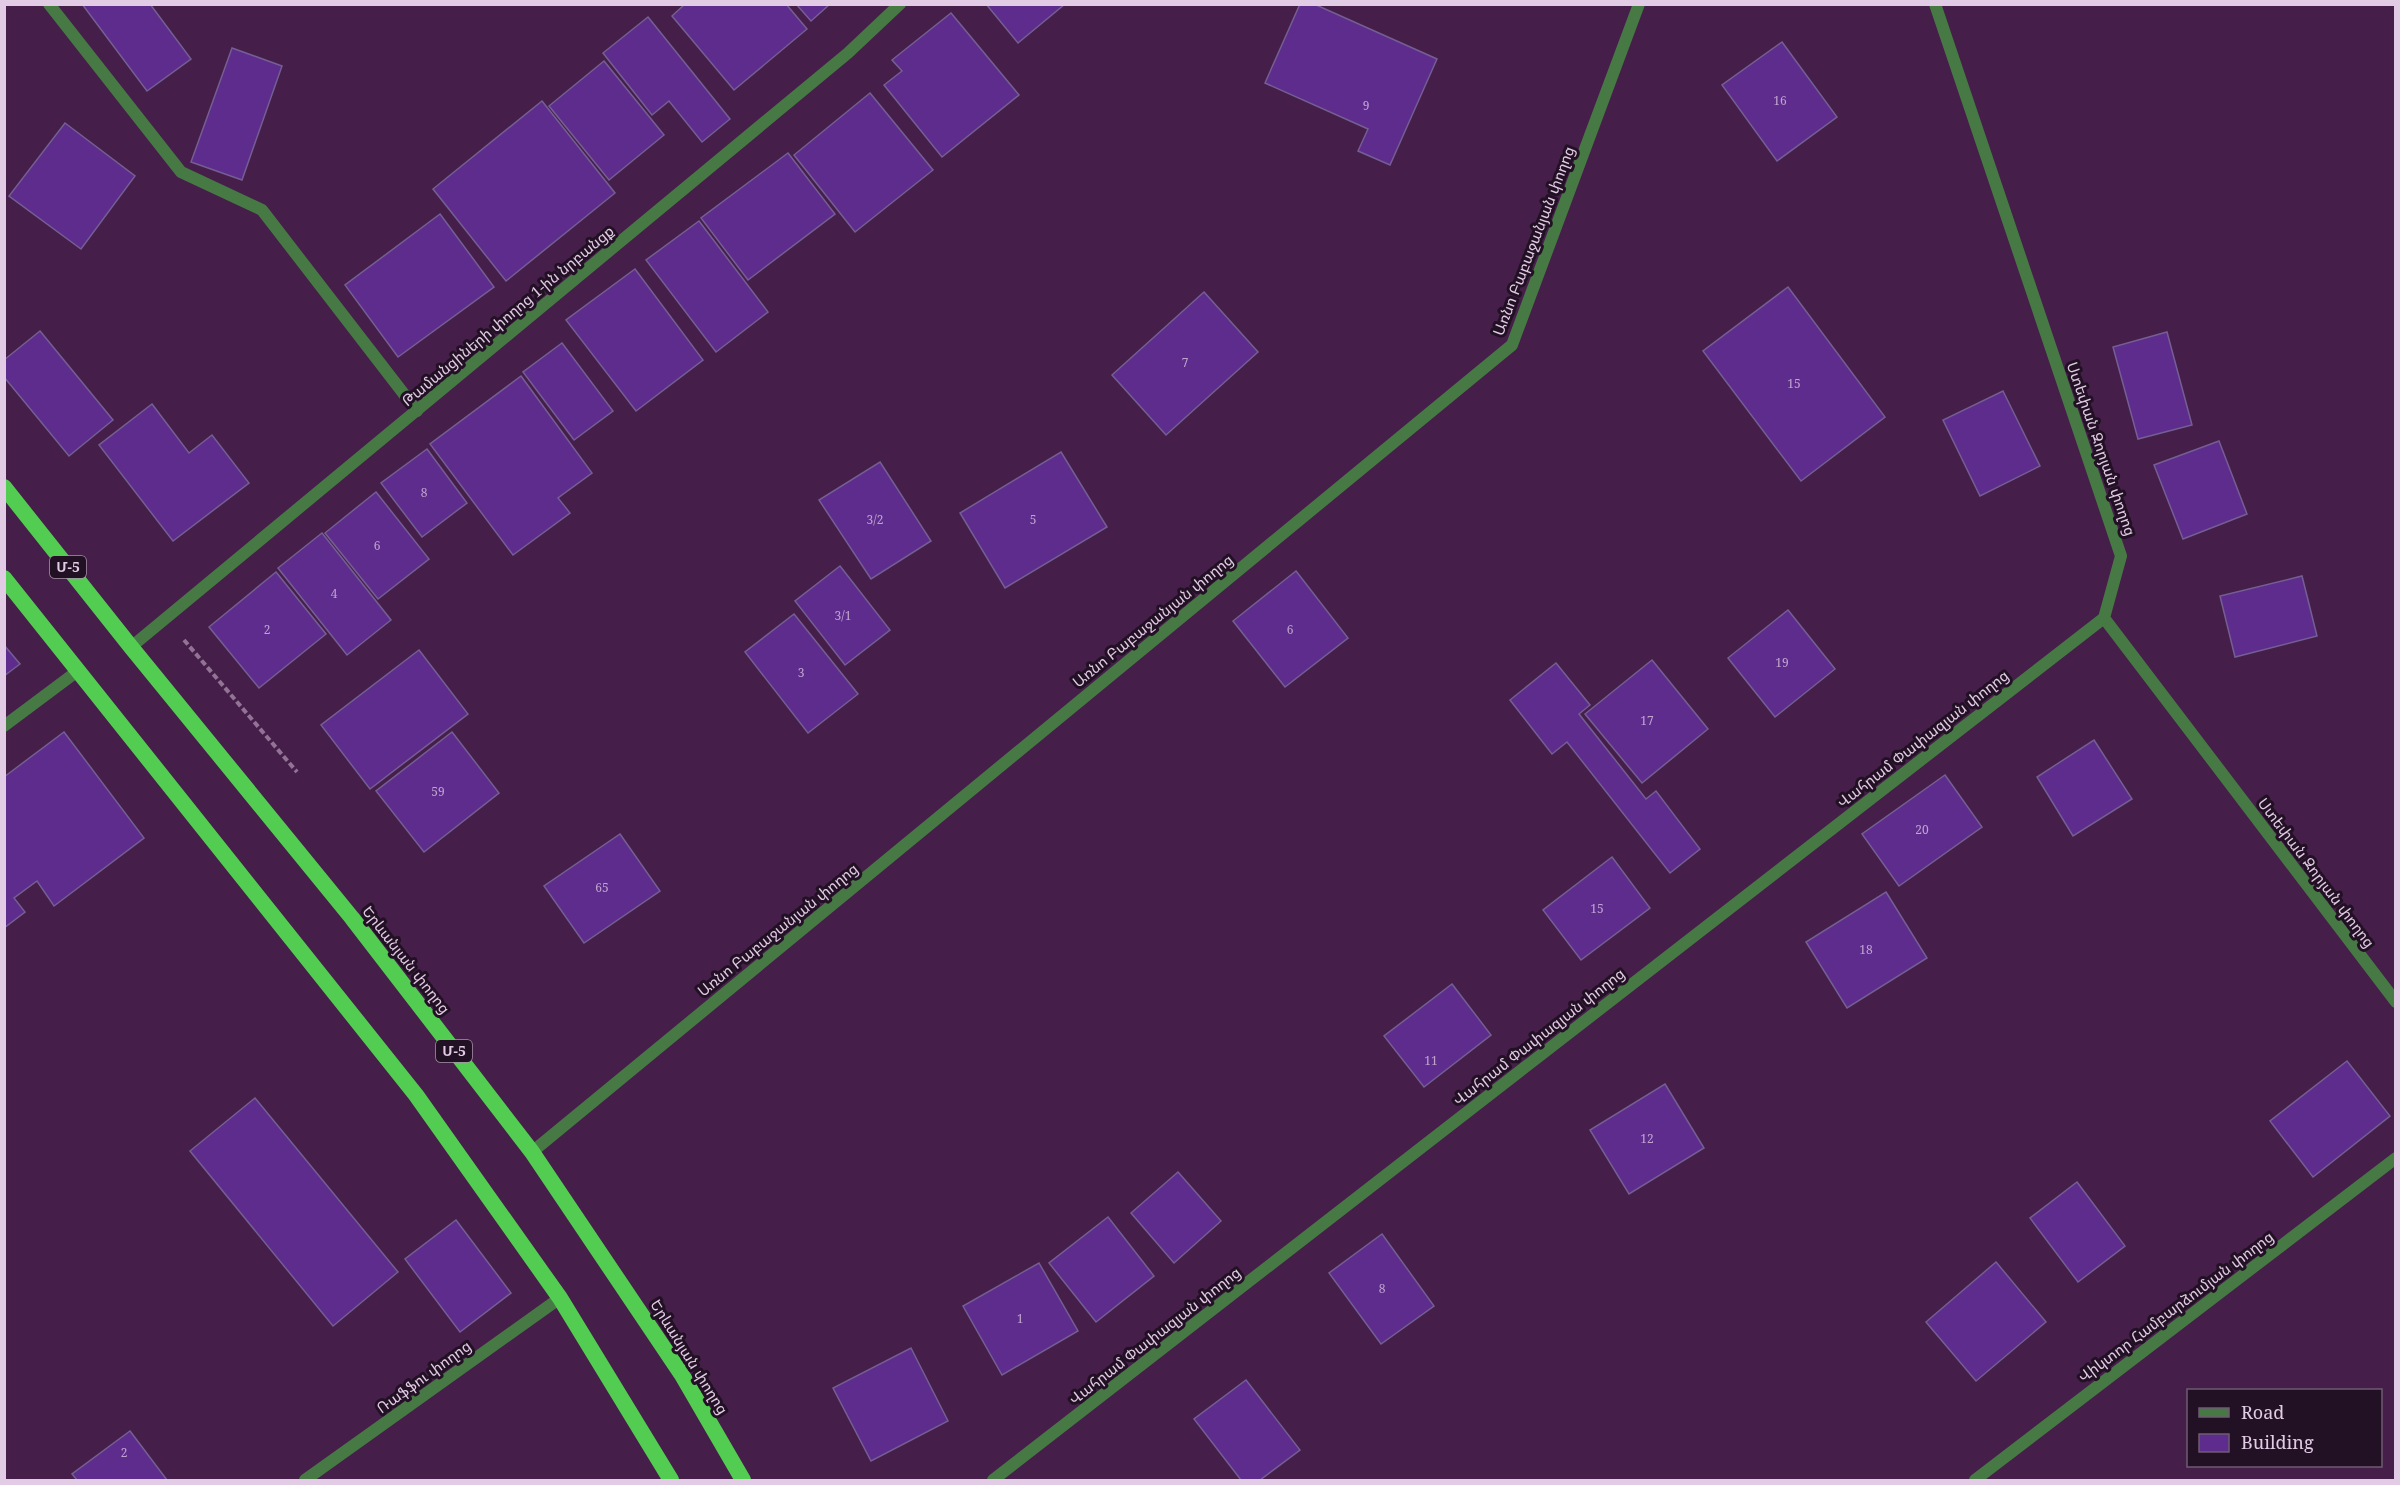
<svg xmlns="http://www.w3.org/2000/svg" width="2400" height="1485" font-family="'Noto Serif','Noto Sans Armenian',serif">
<style>
.building{fill:#5d2c8d;stroke:#745e93;stroke-width:1.5}
.lines{fill:none;stroke-linecap:round;stroke-linejoin:round}
.path{stroke:#927395;stroke-width:4;stroke-dasharray:6 3;stroke-linecap:butt}
.minor{stroke:#477945;stroke-width:12}
.trunk{stroke:#52cd51;stroke-width:16}
.labels{text-anchor:middle;stroke-width:6;stroke-linejoin:round;paint-order:stroke}
.number-label{font-size:12px;fill:#c1a3ce}
.shield{fill:#221124;stroke:#a893aa;stroke-width:1.5}
.shield-label{font-size:14px;font-weight:bold;fill:#e2cbe4}
.street-label{font-size:15px;fill:#e2cbe4;stroke:#221124}
</style>
<rect width="100%" height="100%" fill="#451f49"/>
<g class="building">
<polygon points="82,4 150,4 191,59 147,91"/>
<polygon points="685,4 786,4 807,29 734,90 672,16"/>
<polygon points="796,4 830,4 811,21"/>
<polygon points="986,4 1065,4 1018,43"/>
<polygon points="1300,4 1314,4 1437,59 1390,165 1358,151 1368,129 1265,83"/>
<polygon points="951,13 1019,95 942,157 884,85 902,71 892,60"/>
<polygon points="648,17 730,119 702,142 669,101 652,115 603,53"/>
<polygon points="1782,42 1837,117 1777,161 1722,85"/>
<polygon points="232,48 282,66 242,180 191,162"/>
<polygon points="604,61 664,135 609,180 549,106"/>
<polygon points="870,93 933,170 855,232 794,155"/>
<polygon points="542,101 615,193 506,281 433,189"/>
<polygon points="65,123 135,176 81,249 9,196"/>
<polygon points="788,153 835,214 748,280 701,218"/>
<polygon points="440,214 494,287 398,357 345,285"/>
<polygon points="699,221 768,312 716,352 646,260"/>
<polygon points="635,269 703,360 636,411 566,320"/>
<polygon points="1788,287 1885,417 1801,481 1703,351"/>
<polygon points="1204,292 1258,352 1166,435 1112,375"/>
<polygon points="40,331 113,420 69,456 4,377 4,360"/>
<polygon points="2167,332 2192,425 2138,439 2113,347"/>
<polygon points="562,343 613,411 574,440 523,372"/>
<polygon points="521,376 592,473 558,498 570,513 513,555 430,444"/>
<polygon points="2003,391 2040,466 1980,496 1943,420"/>
<polygon points="152,404 189,453 212,435 249,483 173,541 99,445"/>
<polygon points="2219,441 2247,514 2183,539 2154,465"/>
<polygon points="427,449 467,503 422,537 381,483"/>
<polygon points="1061,452 1107,527 1005,588 960,513"/>
<polygon points="880,462 931,541 871,579 819,500"/>
<polygon points="376,492 429,559 378,599 325,533"/>
<polygon points="322,533 391,620 347,655 278,568"/>
<polygon points="840,566 890,630 845,665 795,601"/>
<polygon points="1296,571 1348,638 1285,687 1233,621"/>
<polygon points="276,572 326,634 259,688 209,627"/>
<polygon points="2302,576 2317,636 2235,657 2220,596"/>
<polygon points="1788,610 1835,669 1775,717 1728,658"/>
<polygon points="794,614 858,694 808,733 745,652"/>
<polygon points="4,645 20,664 4,676"/>
<polygon points="419,650 468,714 370,789 321,725"/>
<polygon points="1652,660 1708,729 1642,783 1585,714"/>
<polygon points="1556,663 1590,705 1579,714 1646,799 1656,791 1700,849 1670,873 1567,742 1552,754 1510,700"/>
<polygon points="64,732 144,838 54,906 37,881 14,898 25,912 4,928 4,777"/>
<polygon points="452,732 499,793 424,852 376,791"/>
<polygon points="2094,740 2132,799 2073,836 2037,777"/>
<polygon points="1945,775 1982,827 1899,886 1862,834"/>
<polygon points="620,834 660,891 584,943 544,886"/>
<polygon points="1612,857 1650,908 1581,960 1543,910"/>
<polygon points="1886,892 1927,958 1847,1008 1806,942"/>
<polygon points="1452,984 1491,1035 1424,1087 1384,1036"/>
<polygon points="2347,1061 2390,1116 2313,1177 2270,1121"/>
<polygon points="1665,1084 1704,1148 1629,1194 1590,1130"/>
<polygon points="255,1098 398,1272 333,1326 190,1151"/>
<polygon points="1178,1172 1221,1221 1174,1263 1131,1213"/>
<polygon points="2077,1182 2125,1246 2078,1282 2030,1218"/>
<polygon points="1108,1217 1154,1276 1096,1322 1049,1263"/>
<polygon points="456,1220 511,1293 460,1332 405,1259"/>
<polygon points="1382,1234 1434,1306 1381,1344 1329,1273"/>
<polygon points="1996,1262 2046,1322 1976,1381 1926,1322"/>
<polygon points="1039,1263 1078,1331 1002,1375 963,1306"/>
<polygon points="911,1348 948,1421 871,1461 833,1388"/>
<polygon points="1246,1380 1300,1450 1260,1480 1241,1480 1194,1419"/>
<polygon points="130,1431 167,1480 77,1480 72,1474"/>
</g>
<g class="lines">
<polyline class="path" points="184,640 297,772"/>
<g class="minor">
<polyline points="49,4 181,172 262,210 417,411"/>
<polyline points="1935,4 2121,556 2104,618 2396,1002"/>
<polyline points="131,647 848,53 900,4"/>
<polyline points="4,726 79,670"/>
<polyline points="532,1152 1512,345 1639,4"/>
<polyline points="305,1480 560,1298"/>
<polyline points="993,1480 2104,618"/>
<polyline points="1975,1480 2396,1158"/>
</g>
<g class="trunk">
<polyline points="4,487 131,647 352,918 532,1152 682,1375 743,1480"/>
<polyline points="4,578 416,1095 560,1298 671,1480"/>
</g>
</g>
<g class="labels">
<g class="number-label">
<text x="1780" y="105">16</text>
<text x="1366" y="110">9</text>
<text x="1185" y="367">7</text>
<text x="1794" y="388">15</text>
<text x="424" y="497">8</text>
<text x="875" y="524">3/2</text>
<text x="1033" y="524">5</text>
<text x="377" y="550">6</text>
<text x="334" y="598">4</text>
<text x="843" y="620">3/1</text>
<text x="267" y="634">2</text>
<text x="1290" y="634">6</text>
<text x="1782" y="667">19</text>
<text x="801" y="677">3</text>
<text x="1647" y="725">17</text>
<text x="438" y="796">59</text>
<text x="1922" y="834">20</text>
<text x="602" y="892">65</text>
<text x="1597" y="913">15</text>
<text x="1866" y="954">18</text>
<text x="1431" y="1065">11</text>
<text x="1647" y="1143">12</text>
<text x="1382" y="1293">8</text>
<text x="1020" y="1323">1</text>
<text x="124" y="1457">2</text>
</g>
<g class="shield">
<rect x="50" y="556" width="36" height="22" rx="4.5"/>
<rect x="436" y="1040" width="36" height="22" rx="4.5"/>
</g>
<g class="shield-label">
<text x="68" y="572">Մ-5</text>
<text x="454" y="1056">Մ-5</text>
</g>
<g class="street-label">
<text transform="translate(1534 241) rotate(-69)" y="5">Առնո Բաբաջանյան փողոց</text>
<text transform="translate(508 316) rotate(-40)" y="5">Թամանցիների փողոց 1-ին նրբանցք</text>
<text transform="translate(2101 449) rotate(71)" y="5">Ստեփան Զորյան փողոց</text>
<text transform="translate(1153 621) rotate(-39)" y="5">Առնո Բաբաջանյան փողոց</text>
<text transform="translate(1923 739) rotate(-38)" y="5">Վահրամ Փափազյան փողոց</text>
<text transform="translate(2316 873) rotate(53)" y="5">Ստեփան Զորյան փողոց</text>
<text transform="translate(778 930) rotate(-39)" y="5">Առնո Բաբաջանյան փողոց</text>
<text transform="translate(406 960) rotate(52)" y="5">Երևանյան փողոց</text>
<text transform="translate(1539 1037) rotate(-38)" y="5">Վահրամ Փափազյան փողոց</text>
<text transform="translate(2176 1307) rotate(-37)" y="5">Վիկտոր Համբարձումյան փողոց</text>
<text transform="translate(1155 1336) rotate(-38)" y="5">Վահրամ Փափազյան փողոց</text>
<text transform="translate(689 1357) rotate(58)" y="5">Երևանյան փողոց</text>
<text transform="translate(424 1377) rotate(-36)" y="5">Ռաֆֆու փողոց</text>
</g>
</g>
<rect width="2400" height="1485" fill="none" stroke="#e2cbe4" stroke-width="12"/>
<rect x="2187" y="1389" width="195" height="78" fill="#221124" stroke="#6f5b71" stroke-width="1.5"/>
<rect x="2199" y="1408" width="30" height="9" fill="#477945" stroke="#6f5b71" stroke-width="1.5"/>
<text x="2241" y="1419" font-size="18" fill="#e2cbe4">Road</text>
<rect x="2199" y="1434" width="30" height="18" fill="#5d2c8d" stroke="#6f5b71" stroke-width="1.5"/>
<text x="2241" y="1449" font-size="18" fill="#e2cbe4">Building</text>
</svg>
